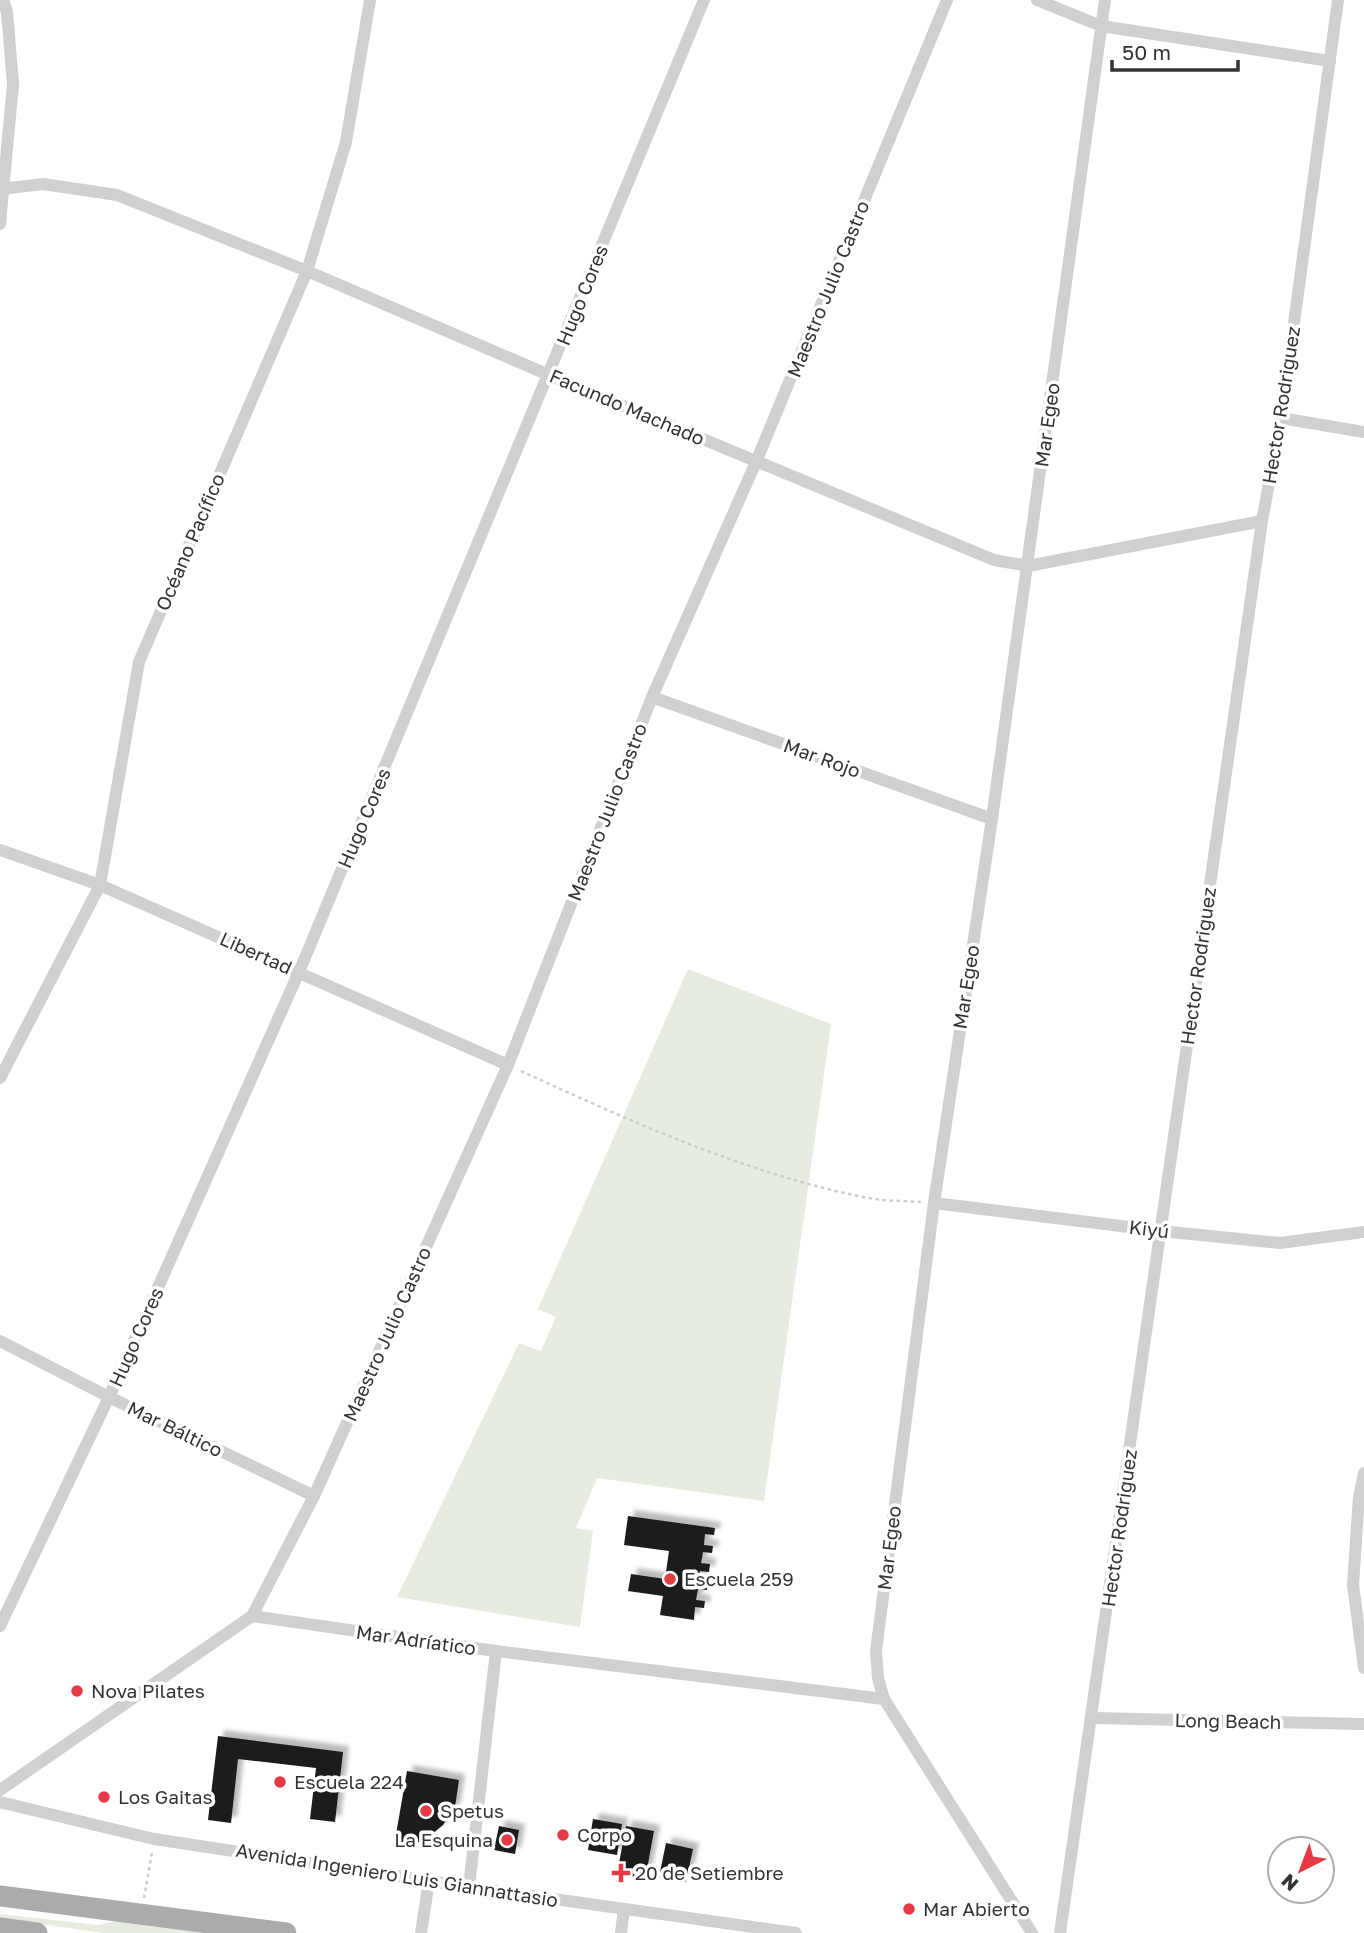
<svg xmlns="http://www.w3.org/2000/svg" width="1364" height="1933" font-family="'Golos Text',sans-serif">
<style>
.green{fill:#e6ecdf}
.building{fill:#1a1a1a;filter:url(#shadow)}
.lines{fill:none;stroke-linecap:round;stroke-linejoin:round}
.path{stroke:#cdcdcd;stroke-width:2.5;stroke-dasharray:3.5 3.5;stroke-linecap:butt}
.street{stroke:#d0d0d0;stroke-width:12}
.primary{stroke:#ababab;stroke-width:21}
.poi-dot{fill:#e63946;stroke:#fff;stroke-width:2.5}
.labels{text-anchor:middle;stroke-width:7;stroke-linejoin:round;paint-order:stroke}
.street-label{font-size:19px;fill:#333;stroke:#fff}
.poi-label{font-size:19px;fill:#333;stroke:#fff;text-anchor:start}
</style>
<defs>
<filter id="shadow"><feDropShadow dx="6" dy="-6" stdDeviation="2" flood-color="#0004"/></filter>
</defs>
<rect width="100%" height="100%" fill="#fff"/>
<g class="green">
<polygon points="688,969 831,1024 764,1501 597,1478 576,1528 593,1531 580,1627 397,1597 519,1343 541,1351 556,1317 538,1309"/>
<polygon points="0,1914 98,1925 120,1920 222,1933 103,1933 0,1918"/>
</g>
<g class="building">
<polygon points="628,1516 715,1528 714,1535 705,1534 704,1545 713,1546 712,1553 703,1552 701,1563 710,1564 709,1572 700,1571 699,1582 708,1583 707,1590 698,1589 696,1600 705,1601 704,1608 695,1607 694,1620 660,1615 663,1596 628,1591 631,1574 665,1579 669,1551 624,1545"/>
<polygon points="218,1736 343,1752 335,1822 310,1819 316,1768 238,1759 231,1823 208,1820"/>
<polygon points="407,1771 459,1780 455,1807 443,1825 427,1838 405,1849 394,1846"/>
<polygon points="593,1819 622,1824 617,1855 588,1850"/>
<polygon points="499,1826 519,1830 515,1854 494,1850"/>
<polygon points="626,1826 654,1831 645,1880 617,1874"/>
<polygon points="666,1843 693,1849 686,1882 659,1877"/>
</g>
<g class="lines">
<g class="path">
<path d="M521,1071C632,1122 747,1174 868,1198C885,1201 904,1201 921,1202"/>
<polyline points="144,1898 152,1852"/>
</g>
<g class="street">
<polyline points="1037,0 1101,26 1330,61"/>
<polyline points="0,189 43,184 117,195 307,271 549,375 994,560 1028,566 1262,521"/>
<polyline points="0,224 13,84 7,12 3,0"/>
<polyline points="1281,418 1364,432"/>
<polyline points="652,697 992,819"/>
<polyline points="0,850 100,885 508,1065"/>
<polyline points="0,1078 100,885 139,662 307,271 346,142 370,0"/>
<polyline points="934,1203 1161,1231 1280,1243 1364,1232"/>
<polyline points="0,1341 109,1397 314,1496"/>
<polyline points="1364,1473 1359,1497 1353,1585 1364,1668"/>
<polyline points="252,1616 314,1496 508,1065 652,697 756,462 947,0"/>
<polyline points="0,1626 109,1397 299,972 704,0"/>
<polyline points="1093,1718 1364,1724"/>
<polyline points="0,1790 252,1616 496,1651 884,1699"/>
<polyline points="0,1802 154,1839 469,1887 796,1933"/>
<polyline points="469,1887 496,1651"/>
<polyline points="421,1933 429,1881"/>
<polyline points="621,1933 624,1909"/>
<polyline points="1032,1933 884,1699 878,1678 876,1651 934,1203 992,819 1105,0"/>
<polyline points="1060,1933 1262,521 1281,418 1338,0"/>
</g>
<g class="primary">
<polyline points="0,1896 286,1933"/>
<polyline points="0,1928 37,1933"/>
</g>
</g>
<g class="poi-dot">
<circle cx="670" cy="1579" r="7"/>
<circle cx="77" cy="1691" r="7"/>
<circle cx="280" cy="1782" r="7"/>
<circle cx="104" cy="1797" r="7"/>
<circle cx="426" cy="1811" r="7"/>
<circle cx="563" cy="1835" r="7"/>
<circle cx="507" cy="1840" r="7"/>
<path d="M617.5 1862.5h7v7h7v7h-7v7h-7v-7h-7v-7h7z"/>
<circle cx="909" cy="1909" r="7"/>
</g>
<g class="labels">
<g class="street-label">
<text transform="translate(828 289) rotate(-68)" y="7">Maestro Julio Castro</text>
<text transform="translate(582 295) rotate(-68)" y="7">Hugo Cores</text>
<text transform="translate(1281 405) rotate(-81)" y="7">Hector Rodriguez</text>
<text transform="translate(627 407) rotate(23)" y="7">Facundo Machado</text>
<text transform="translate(1047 425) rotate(-82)" y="7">Mar Egeo</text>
<text transform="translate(190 542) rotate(-67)" y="7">Océano Pacífico</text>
<text transform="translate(822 758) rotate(20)" y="7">Mar Rojo</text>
<text transform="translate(607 812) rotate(-69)" y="7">Maestro Julio Castro</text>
<text transform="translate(364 818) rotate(-67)" y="7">Hugo Cores</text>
<text transform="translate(256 953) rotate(24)" y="7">Libertad</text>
<text transform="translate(1198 966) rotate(-82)" y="7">Hector Rodriguez</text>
<text transform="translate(966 987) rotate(-81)" y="7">Mar Egeo</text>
<text transform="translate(1149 1229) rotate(7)" y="7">Kiyú</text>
<text transform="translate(387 1334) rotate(-66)" y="7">Maestro Julio Castro</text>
<text transform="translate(136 1337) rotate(-66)" y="7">Hugo Cores</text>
<text transform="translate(175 1429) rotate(26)" y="7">Mar Báltico</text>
<text transform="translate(1119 1528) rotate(-82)" y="7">Hector Rodriguez</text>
<text transform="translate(889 1548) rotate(-83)" y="7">Mar Egeo</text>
<text transform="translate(416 1640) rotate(8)" y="7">Mar Adríatico</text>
<text transform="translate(1228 1721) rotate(1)" y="7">Long Beach</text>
<text transform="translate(397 1875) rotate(9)" y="7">Avenida Ingeniero Luis Giannattasio</text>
</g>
<g class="poi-label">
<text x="684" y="1586">Escuela 259</text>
<text x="91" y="1698">Nova Pilates</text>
<text x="294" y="1789">Escuela 224</text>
<text x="118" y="1804">Los Gaitas</text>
<text x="440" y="1818">Spetus</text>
<text x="577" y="1842">Corpo</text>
<text x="493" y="1847" text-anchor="end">La Esquina</text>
<text x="635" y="1880">20 de Setiembre</text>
<text x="923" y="1916">Mar Abierto</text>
</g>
</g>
<g transform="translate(1301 1870) rotate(222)"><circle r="33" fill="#ffffff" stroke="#adadad" stroke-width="2"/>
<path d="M0-5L12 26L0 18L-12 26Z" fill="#e63946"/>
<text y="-10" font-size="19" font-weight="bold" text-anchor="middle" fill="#333333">N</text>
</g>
<path d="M1112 60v10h126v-10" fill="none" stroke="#333333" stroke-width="3.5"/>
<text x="1122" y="60" font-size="21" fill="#333333" stroke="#ffffff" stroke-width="5" paint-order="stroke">50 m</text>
</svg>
